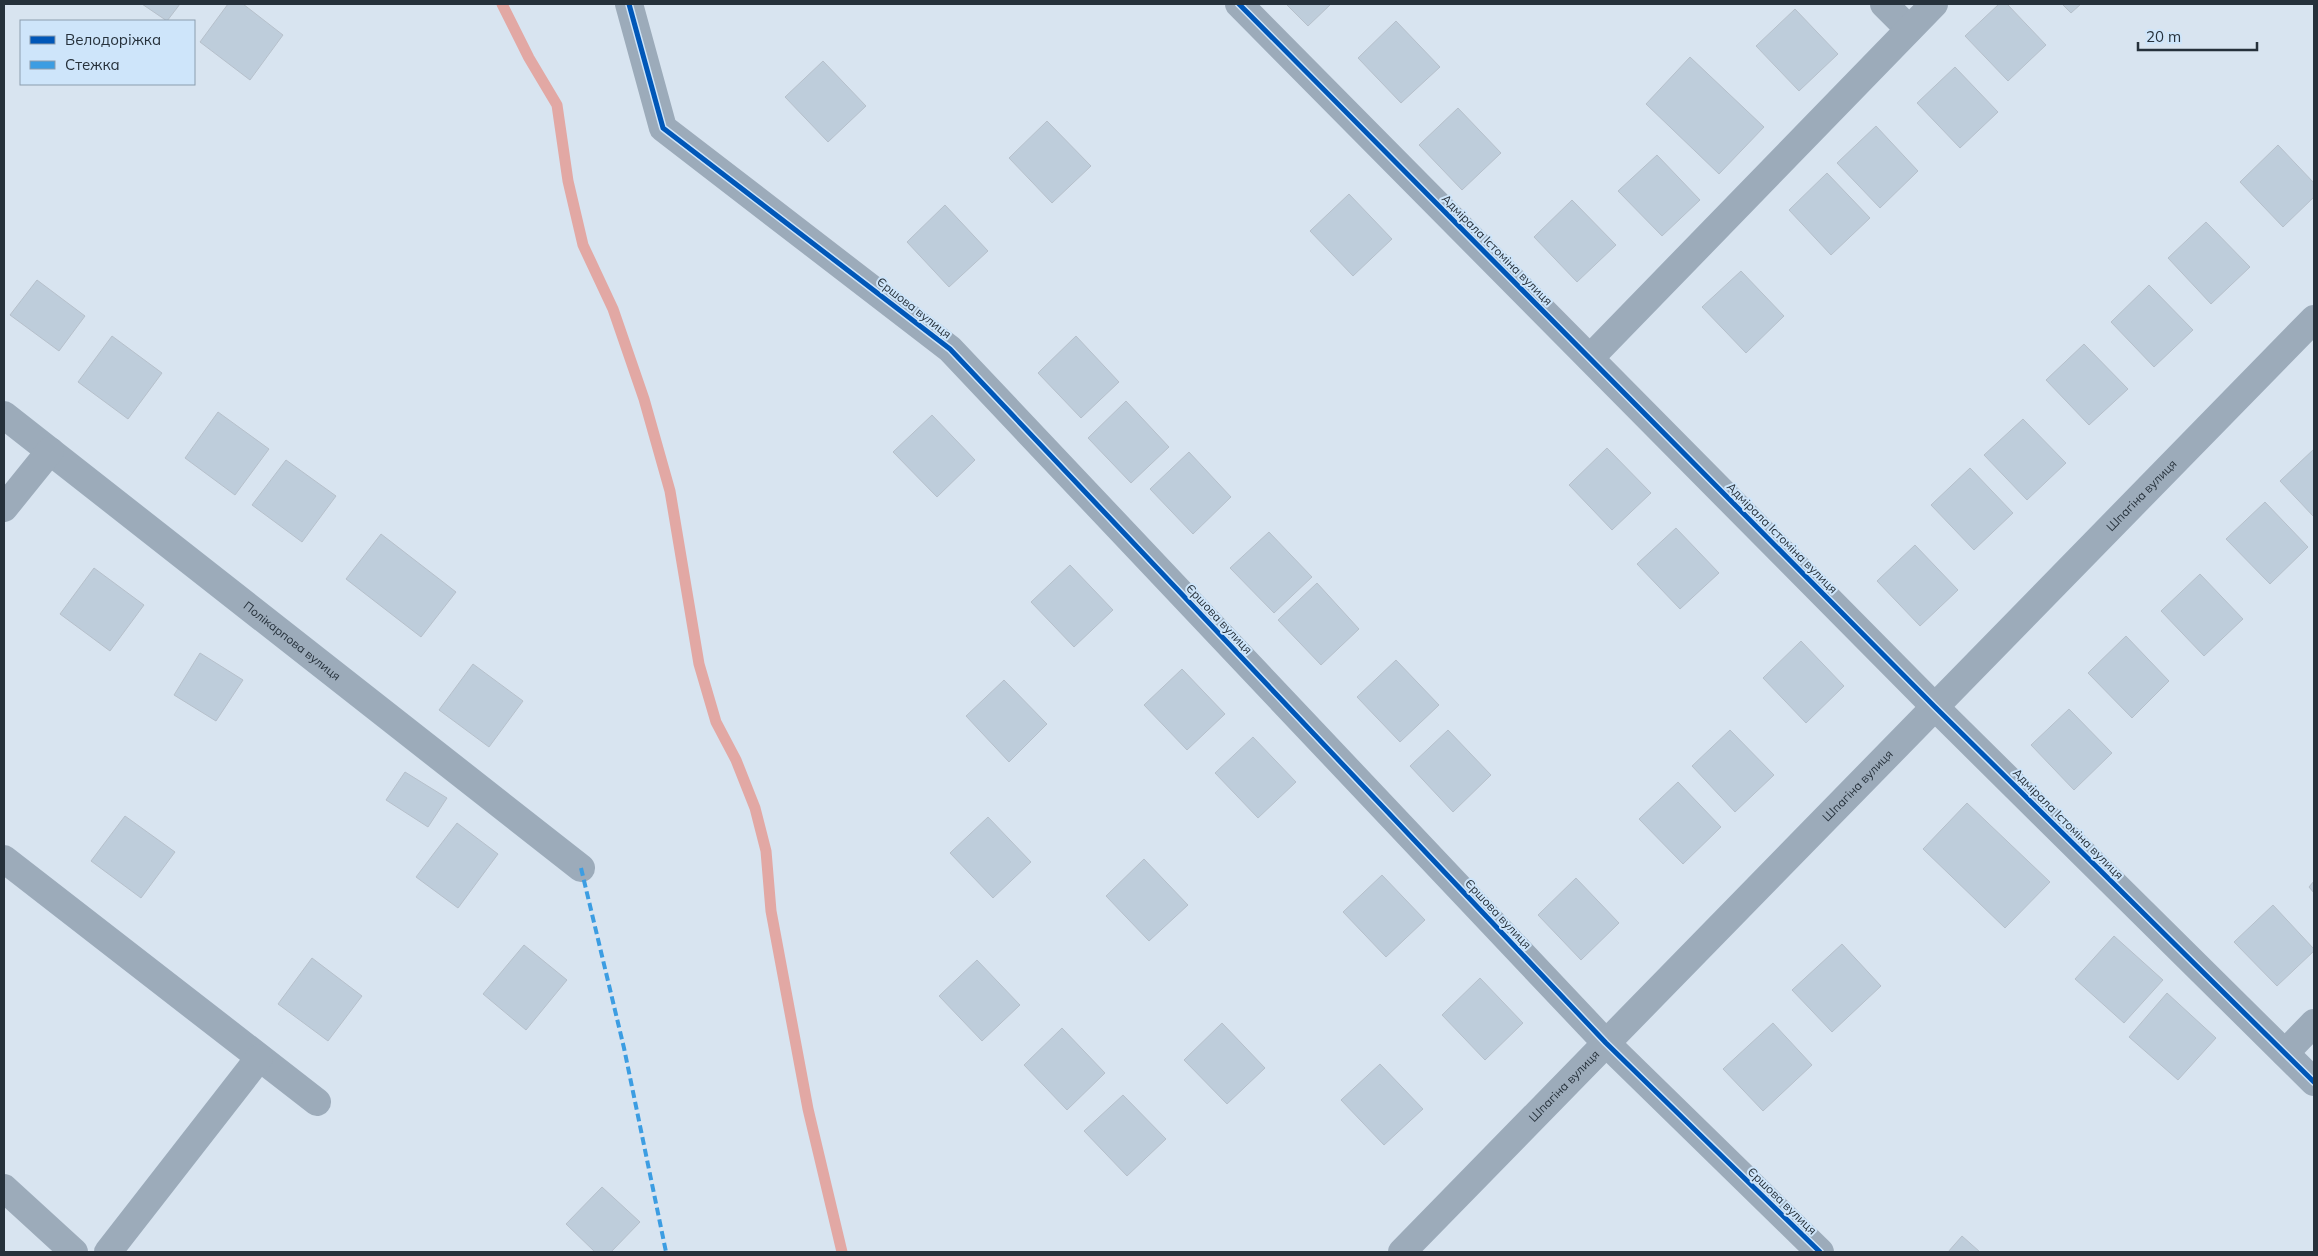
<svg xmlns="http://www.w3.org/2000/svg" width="2318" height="1256" font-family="Mulish,sans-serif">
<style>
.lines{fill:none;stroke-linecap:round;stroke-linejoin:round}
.stream{stroke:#e2a8a4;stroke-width:11}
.building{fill:#becddb;stroke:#b6c0cb}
.minor{stroke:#9cabba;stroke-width:28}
.quiet{stroke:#3c9de2;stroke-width:4;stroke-dasharray:8 4;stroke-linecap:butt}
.cycleway-casing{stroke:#cee5fa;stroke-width:8}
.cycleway{stroke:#0057b8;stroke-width:5}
.labels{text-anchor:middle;stroke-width:4;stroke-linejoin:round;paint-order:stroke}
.street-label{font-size:12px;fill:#26313b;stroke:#cee5fa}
</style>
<rect width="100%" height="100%" fill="#d8e4f0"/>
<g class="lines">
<polyline class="stream" points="502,4 529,58 557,105 568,181 583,245 613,309 644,399 670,491 699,664 716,722 736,760 755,808 766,851 771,911 808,1109 842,1252"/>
</g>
<g class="building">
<polygon points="142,4 180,4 167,21"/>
<polygon points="228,4 243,4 283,35 250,80 200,42"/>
<polygon points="1286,4 1331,4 1308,26"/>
<polygon points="1999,4 2007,4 2046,45 2008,81 1965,36"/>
<polygon points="2062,4 2081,4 2071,13"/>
<polygon points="1795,9 1838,54 1799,91 1756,46"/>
<polygon points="1396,21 1440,67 1401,103 1358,58"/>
<polygon points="1690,57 1764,127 1719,174 1646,104"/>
<polygon points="823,61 866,106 828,142 785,97"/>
<polygon points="1955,67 1998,112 1960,148 1917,103"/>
<polygon points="1458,108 1501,153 1462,190 1419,145"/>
<polygon points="1047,121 1091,166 1052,203 1009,158"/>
<polygon points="1876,126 1918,171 1880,208 1837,163"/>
<polygon points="2278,145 2314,183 2314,197 2283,227 2240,182"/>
<polygon points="1657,155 1700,200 1662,236 1618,191"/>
<polygon points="1827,173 1870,218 1831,255 1789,210"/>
<polygon points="1349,194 1392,239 1353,276 1310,231"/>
<polygon points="1572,200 1616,245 1577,282 1534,237"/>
<polygon points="945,205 988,251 949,287 907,242"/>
<polygon points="2206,222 2250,267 2211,304 2168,258"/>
<polygon points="1741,271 1784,316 1746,353 1702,307"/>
<polygon points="37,280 85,316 59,351 10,315"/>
<polygon points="2149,285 2193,330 2154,367 2111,322"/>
<polygon points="112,336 162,373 128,419 78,382"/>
<polygon points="1076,336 1119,382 1081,418 1038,373"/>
<polygon points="2084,344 2128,389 2089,425 2046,380"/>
<polygon points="1126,401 1169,447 1131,483 1088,438"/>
<polygon points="218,412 269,449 235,495 185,458"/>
<polygon points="932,415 975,460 937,497 893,452"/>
<polygon points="2023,419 2066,463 2027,500 1984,455"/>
<polygon points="1607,448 1651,493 1612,530 1569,485"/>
<polygon points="2314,449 2314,517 2280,481"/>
<polygon points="1189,452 1231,497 1193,534 1150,489"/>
<polygon points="286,460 336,496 302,542 252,505"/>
<polygon points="1970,468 2013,513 1974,550 1931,505"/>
<polygon points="2265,502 2308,547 2270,584 2226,539"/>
<polygon points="1676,528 1719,573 1680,609 1637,564"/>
<polygon points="1269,532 1312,577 1274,613 1230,568"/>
<polygon points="381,534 456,592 421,637 346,579"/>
<polygon points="1915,545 1958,590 1920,626 1877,581"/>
<polygon points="1070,565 1113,610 1074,647 1031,602"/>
<polygon points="94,568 144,605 110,651 60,614"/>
<polygon points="2200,574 2243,619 2204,656 2161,611"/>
<polygon points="1317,583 1359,629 1321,665 1278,620"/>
<polygon points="2126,636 2169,681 2132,718 2088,673"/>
<polygon points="1801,641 1844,686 1806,723 1763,678"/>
<polygon points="200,653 243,680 216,721 174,695"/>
<polygon points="1396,660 1439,705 1400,742 1357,697"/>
<polygon points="473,664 523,701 489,747 439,710"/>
<polygon points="1182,669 1225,714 1187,750 1144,705"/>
<polygon points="1004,680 1047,724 1009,762 966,716"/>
<polygon points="2069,709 2112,753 2074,790 2031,745"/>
<polygon points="1448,730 1491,775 1453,812 1410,766"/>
<polygon points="1730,730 1774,775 1735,812 1692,766"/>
<polygon points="1253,737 1296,782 1258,818 1215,773"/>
<polygon points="405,772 447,798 428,827 386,800"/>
<polygon points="1678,782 1721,827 1683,864 1639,819"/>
<polygon points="1967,803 2050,882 2005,928 1923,849"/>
<polygon points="125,816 175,852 141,898 91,861"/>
<polygon points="988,817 1031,862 993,898 950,853"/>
<polygon points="457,823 498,854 458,908 416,877"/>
<polygon points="1144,859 1188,905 1149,941 1106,896"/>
<polygon points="1382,875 1425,920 1386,957 1343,912"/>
<polygon points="1576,878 1619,923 1581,960 1538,915"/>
<polygon points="2314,881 2314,893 2309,887"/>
<polygon points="2273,905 2314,949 2314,951 2277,986 2234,942"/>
<polygon points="2114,936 2163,980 2124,1023 2075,979"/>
<polygon points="1842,944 1881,986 1832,1032 1792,990"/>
<polygon points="524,945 567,980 526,1030 483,994"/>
<polygon points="312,958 362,996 328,1041 278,1004"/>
<polygon points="977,960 1020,1005 982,1041 939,996"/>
<polygon points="1480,978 1523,1023 1485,1060 1442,1015"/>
<polygon points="2167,993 2216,1038 2178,1080 2129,1037"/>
<polygon points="1222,1023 1265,1068 1227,1104 1184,1060"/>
<polygon points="1773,1023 1812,1065 1763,1111 1723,1069"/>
<polygon points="1062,1028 1105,1073 1067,1110 1024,1065"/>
<polygon points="1380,1064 1423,1109 1384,1145 1341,1100"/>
<polygon points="1123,1095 1166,1139 1127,1176 1084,1131"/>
<polygon points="602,1187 640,1222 611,1252 595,1252 566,1224"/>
<polygon points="1962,1236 1980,1252 1948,1252"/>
</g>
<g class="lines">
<g class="minor">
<polyline points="629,4 663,128 950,349 1606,1043 1820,1252"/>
<polyline points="1239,4 1935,707 2314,1082"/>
<polyline points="1884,4 1909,29"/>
<polyline points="1590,358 1934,4"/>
<path id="s1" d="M4,415L581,868"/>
<polyline points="4,508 50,451"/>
<polyline points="4,859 317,1102"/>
<polyline points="2285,1053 2314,1023"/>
<polyline points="4,1188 74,1252"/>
<polyline points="108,1252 259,1058"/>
<path id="s2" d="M1402,1252L2314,319"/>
</g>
<polyline class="quiet" points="581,868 624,1048 666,1252"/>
<defs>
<g id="cycleway">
<polyline points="629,4 663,128 950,349 1606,1043 1820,1252"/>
<polyline points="1239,4 1935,707 2314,1082"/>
</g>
</defs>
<use href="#cycleway" class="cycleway-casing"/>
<use href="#cycleway" class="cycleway"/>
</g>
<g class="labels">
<g class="street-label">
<text transform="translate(1497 250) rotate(45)" y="4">Адмірала Істоміна вулиця</text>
<text transform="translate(914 308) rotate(38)" y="4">Єршова вулиця</text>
<text dy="4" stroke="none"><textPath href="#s2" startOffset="1058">Шпагіна вулиця</textPath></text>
<text transform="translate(1782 538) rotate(45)" y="4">Адмірала Істоміна вулиця</text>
<text transform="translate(1219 619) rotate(47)" y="4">Єршова вулиця</text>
<text dy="4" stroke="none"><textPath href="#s1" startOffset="366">Полікарпова вулиця</textPath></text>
<text dy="4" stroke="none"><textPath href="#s2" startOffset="652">Шпагіна вулиця</textPath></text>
<text transform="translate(2068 824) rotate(45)" y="4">Адмірала Істоміна вулиця</text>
<text transform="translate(1498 914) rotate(47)" y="4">Єршова вулиця</text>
<text dy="4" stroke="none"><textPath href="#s2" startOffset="232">Шпагіна вулиця</textPath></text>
<text transform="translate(1782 1201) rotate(44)" y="4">Єршова вулиця</text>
</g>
</g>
<rect width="2318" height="1256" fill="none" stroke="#26313b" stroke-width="10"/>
<rect x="20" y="20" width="175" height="65" fill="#cee5fa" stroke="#8b9dae"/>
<rect x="30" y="36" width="25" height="8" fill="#0057b8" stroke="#8b9dae"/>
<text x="65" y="45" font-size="15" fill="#26313b">Велодоріжка</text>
<rect x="30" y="61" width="25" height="8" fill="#3c9de2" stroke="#8b9dae"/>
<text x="65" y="70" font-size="15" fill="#26313b">Стежка</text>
<path d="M2138 42v8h119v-8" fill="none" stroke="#26313b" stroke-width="2.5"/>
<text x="2146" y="42" font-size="15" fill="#26313b" stroke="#cee5fa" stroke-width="4" paint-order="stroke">20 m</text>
</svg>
